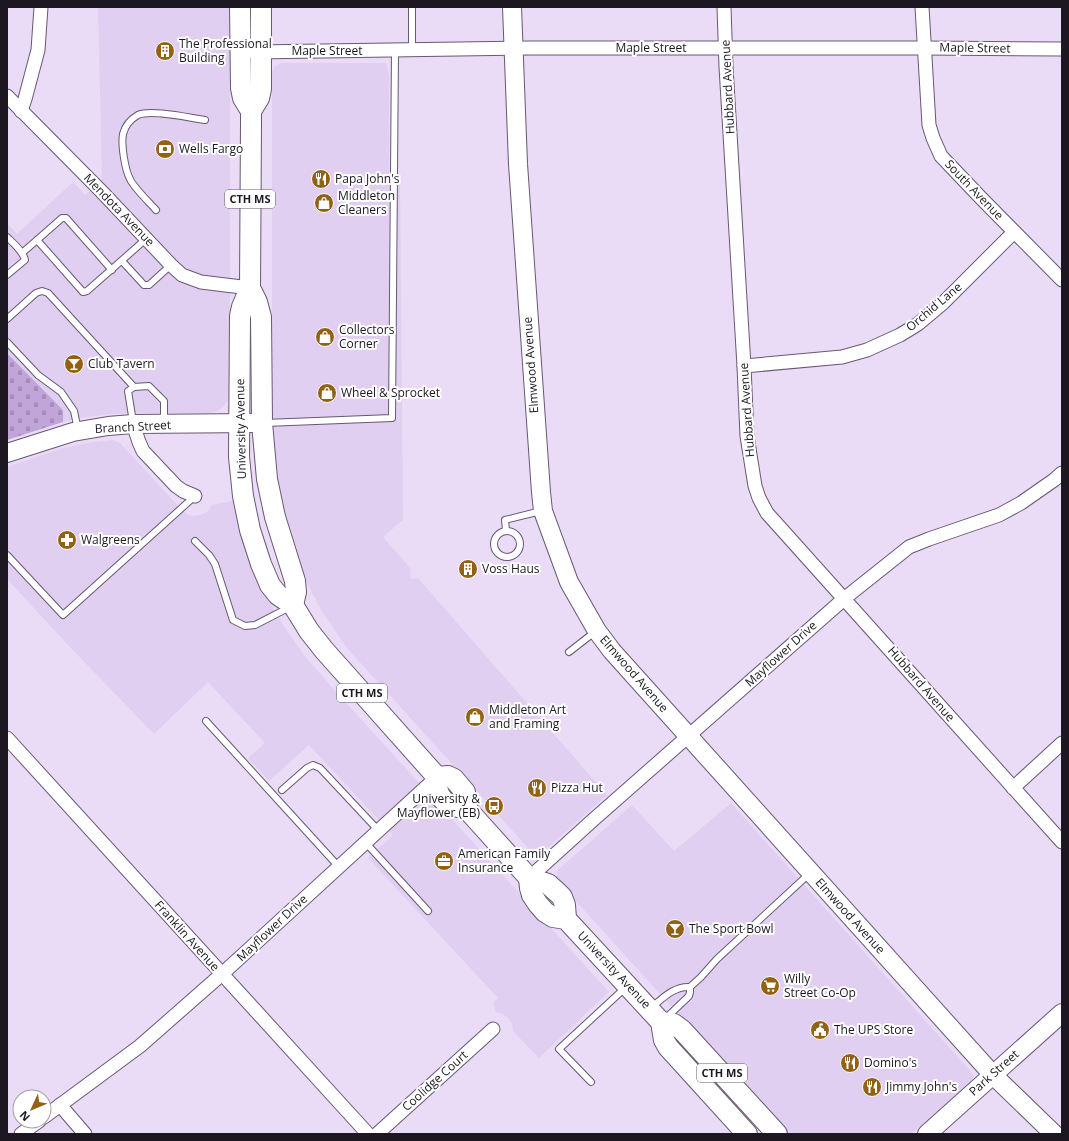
<svg xmlns="http://www.w3.org/2000/svg" width="1069" height="1141" font-family="'Open Sans',sans-serif">
<style>
.built{fill:#e1cff2}
.cemetery{fill:url(#cemetery-stones)}
.lines{fill:none;stroke-linecap:round;stroke-linejoin:round}
.lane-casing{stroke:#665971;stroke-width:8}
.street-casing{stroke:#665971;stroke-width:15}
.secondary-casing{stroke:#665971;stroke-width:20}
.primary-casing{stroke:#665971;stroke-width:22}
.lane{stroke:#fff;stroke-width:6}
.street{stroke:#fff;stroke-width:13}
.secondary{stroke:#fff;stroke-width:18}
.primary{stroke:#fff;stroke-width:20}
.labels{text-anchor:middle;stroke-width:4;stroke-linejoin:round;paint-order:stroke}
.shield{fill:#fff;stroke:#605d64;stroke-width:1}
.shield-label{font-size:11px;font-weight:bold;fill:#1c1721}
.poi-label{font-size:12px;fill:#1c1721;stroke:#fff;text-anchor:start}
.street-label{font-size:12px;fill:#1c1721;stroke:#fff}
</style>
<defs>
<pattern id="cemetery-stones" width="16" height="16" patternUnits="userSpaceOnUse"><rect width="16" height="16" fill="#c1a5d9"/><path d="M2 7V4a2 2 0 0 1 4 0v3zM10 15v-3a2 2 0 0 1 4 0v3z" fill="#a58dba"/></pattern>
</defs>
<rect width="100%" height="100%" fill="#eadbf7"/>
<g class="built">
<polygon points="145,7 230,7 230,381 229,399 222,408 217,411 211,413 144,413 111,414 80,418 63,422 63,410 7,352 7,223 17,234 73,182 85,195 102,178 98,8 144,8"/>
<polygon points="281,63 386,63 389,74 389,184 400,185 403,520 383,537 410,568 411,579 418,578 607,795 552,844 539,854 534,853 529,849 347,648 321,610 298,565 291,548 272,456 272,72 275,66"/>
<polygon points="113,440 120,443 182,510 188,515 193,516 200,515 207,512 212,505 236,500 263,587 271,604 283,625 304,655 329,684 609,992 539,1058 513,1031 512,1024 508,1018 503,1014 496,1012 493,1003 498,998 368,858 393,835 309,745 269,781 248,758 265,743 208,682 154,734 69,646 7,579 7,467 63,448 92,442"/>
<polygon points="731,803 973,1074 973,1079 969,1083 911,1134 787,1134 594,921 560,884 556,878 557,872 558,870 632,805 674,851"/>
</g>
<polygon class="cemetery" points="7,353 63,410 63,422 7,440"/>
<g class="lines">
<defs>
<g id="lane">
<polyline points="412,7 412,50"/>
<path d="M156,210C149,202 134,188 130,179C125,170 121,145 123,134C125,126 131,119 138,115C151,109 190,118 205,120"/>
<path d="M7,237C13,243 23,251 25,260L7,275"/>
<polyline points="37,240 62,218 66,218 112,270"/>
<polyline points="22,253 37,240 83,292 87,291 146,239"/>
<polyline points="122,261 144,285 149,285 171,265"/>
<polyline points="7,319 36,293 42,291 48,293 134,387"/>
<polyline points="7,342 38,375 61,392 74,411 78,430"/>
<polyline points="133,422 128,391 134,387 149,386 164,401 164,423"/>
<polyline points="265,423 392,418 395,50"/>
<polyline points="506,530 505,520 541,511"/>
<circle cx="507" cy="544" r="13"/>
<polyline points="195,541 209,555 215,564 233,620 245,626 255,625 290,607"/>
<polyline points="7,555 63,615 195,496"/>
<polyline points="569,652 596,631"/>
<polyline points="206,721 339,867"/>
<polyline points="282,790 307,768 313,765 320,768 378,830"/>
<polyline points="365,842 428,911"/>
<path d="M652,1007C663,998 674,986 690,987L701,977L717,959L809,874"/>
<polyline points="665,1019 689,996 690,992 690,987"/>
<polyline points="591,1082 559,1049 625,988"/>
</g>
<g id="street">
<path d="M724,7L726,67L744,366L747,436L755,486L759,498L767,513C866,622 963,733 1062,842"/>
<polyline points="922,7 929,125 933,138 941,156 981,198 1062,280"/>
<polyline points="254,52 531,48 924,48 1062,49"/>
<polyline points="7,96 102,192 171,265 182,275 201,282 250,288"/>
<polyline points="21,111 25,99 38,50 41,7"/>
<polyline points="744,366 842,357 867,350 900,335 918,324 943,303 1014,232"/>
<polyline points="133,424 139,442 143,451 176,486 183,491 195,496"/>
<polyline points="7,738 368,1134"/>
<polyline points="1013,788 1062,743"/>
<polyline points="529,878 593,820 845,598 909,547 929,539 999,515 1021,503 1054,480 1062,473"/>
<polyline points="60,1105 85,1134"/>
<polyline points="44,1117 140,1046 222,974 437,777"/>
<polyline points="21,1134 39,1121"/>
<polyline points="377,1134 493,1029"/>
</g>
<g id="secondary">
<polyline points="512,7 518,164 541,492 543,511 569,582 597,631 612,651 993,1075 1054,1134"/>
<polyline points="7,453 73,432 108,426 133,424 262,423"/>
<polyline points="927,1134 1062,1013"/>
</g>
<g id="primary">
<path d="M240,7L241,88L243,98L251,111V123L250,288L242,307L240,316L239,457L243,496L250,530L261,564L270,585L278,595L293,605L309,631L324,650L437,777C435,798 446,807 466,808"/>
<polyline points="251,111 259,98 261,89 261,7"/>
<polyline points="250,288 257,302 261,317 262,423 267,479 275,517 295,581 296,592 293,605"/>
<polyline points="437,777 448,776 454,779 465,792 466,808 529,878 548,884 558,893 562,897 565,905 566,919"/>
<polyline points="529,878 530,888 532,895 538,904 545,912 553,917 566,919 661,1022 664,1040 668,1047 747,1134"/>
<polyline points="661,1022 674,1024 682,1030 777,1134"/>
</g>
</defs>
<use href="#lane" class="lane-casing"/>
<use href="#street" class="street-casing"/>
<use href="#secondary" class="secondary-casing"/>
<use href="#primary" class="primary-casing"/>
<use href="#lane" class="lane"/>
<use href="#street" class="street"/>
<use href="#secondary" class="secondary"/>
<use href="#primary" class="primary"/>
</g>
<defs>
<symbol id="building-disc" viewBox="-11 -11 22 22"><circle r="9.5" fill="#936113" stroke="#fff"/><path d="M-4-6H4V6H1V3H-1V6H-4ZM-2.5-4.3h1.7v1.8h-1.7ZM.8-4.3h1.7v1.8H.8ZM-2.5-1h1.7V.8h-1.7ZM.8-1h1.7V.8H.8Z" fill="#fff"/></symbol>
<symbol id="bank-disc" viewBox="-11 -11 22 22"><circle r="9.5" fill="#936113" stroke="#fff"/><path d="M-6-4H6V4H-6ZM0-2.3a2.3 2.3 0 1 0 0 4.6a2.3 2.3 0 1 0 0-4.6Z" fill="#fff"/></symbol>
<symbol id="restaurant-disc" viewBox="-11 -11 22 22"><circle r="9.5" fill="#936113" stroke="#fff"/><path d="M-5-6h1v4h1v-4h1v4h1v-4h1v5L-1.5 .5V6h-2V.5L-5-1ZM5-6V6H3V1.5H1.5Q1.5-4 5-6Z" fill="#fff"/></symbol>
<symbol id="shop-disc" viewBox="-11 -11 22 22"><circle r="9.5" fill="#936113" stroke="#fff"/><path d="M-5-2.5h2.3a2.7 3.5 0 0 1 5.4 0H5L5.5 6h-11ZM-1.5-2.5h3a1.5 2.3 0 0 0-3 0Z" fill="#fff"/></symbol>
<symbol id="bar-disc" viewBox="-11 -11 22 22"><circle r="9.5" fill="#936113" stroke="#fff"/><path d="M-6-5H6L.8 .8V4.5H3.5V6h-7V4.5H-.8V.8Z" fill="#fff"/></symbol>
<symbol id="pharmacy-disc" viewBox="-11 -11 22 22"><circle r="9.5" fill="#936113" stroke="#fff"/><path d="M-2-6h4v4h4v4h-4v4h-4v-4h-4v-4h4Z" fill="#fff"/></symbol>
<symbol id="bus-disc" viewBox="-11 -11 22 22"><circle r="9.5" fill="#936113" stroke="#fff"/><path d="M-5-6H5V4H4V6H2V4H-2V6H-4V4H-5ZM-3.5-4V0h7V-4ZM-3.5 1.2v1.5H-2V1.2ZM2 1.2v1.5H3.5V1.2Z" fill="#fff"/></symbol>
<symbol id="office-disc" viewBox="-11 -11 22 22"><circle r="9.5" fill="#936113" stroke="#fff"/><path d="M-6-3h4V-5.5h4V-3h4V5H-6ZM-1-4.5V-3h2v-1.5ZM-6 0V1H6V0Z" fill="#fff"/></symbol>
<symbol id="supermarket-disc" viewBox="-11 -11 22 22"><circle r="9.5" fill="#936113" stroke="#fff"/><path d="M-6-5.5h2.5l.6 2H6L4.5 2H-2.5L-4.4-4H-6ZM-1.5 3.2a1.3 1.3 0 1 0 .1 0ZM3 3.2a1.3 1.3 0 1 0 .1 0Z" fill="#fff"/></symbol>
<symbol id="civic-disc" viewBox="-11 -11 22 22"><circle r="9.5" fill="#936113" stroke="#fff"/><path d="M-.6-6.5H3V-4.5H.6V-3L4-1V1h2V6H-6V1h2V-1L-.6-3ZM-1.2 2.5V6h2.4V2.5Z" fill="#fff"/></symbol>
</defs>
<g fill-rule="evenodd">
<use href="#building-disc" x="154" y="40" width="22" height="22"/>
<use href="#bank-disc" x="154" y="138" width="22" height="22"/>
<use href="#restaurant-disc" x="310" y="168" width="22" height="22"/>
<use href="#shop-disc" x="313" y="192" width="22" height="22"/>
<use href="#shop-disc" x="314" y="326" width="22" height="22"/>
<use href="#bar-disc" x="63" y="353" width="22" height="22"/>
<use href="#shop-disc" x="316" y="382" width="22" height="22"/>
<use href="#pharmacy-disc" x="56" y="529" width="22" height="22"/>
<use href="#building-disc" x="457" y="558" width="22" height="22"/>
<use href="#shop-disc" x="464" y="706" width="22" height="22"/>
<use href="#restaurant-disc" x="526" y="777" width="22" height="22"/>
<use href="#bus-disc" x="483" y="795" width="22" height="22"/>
<use href="#office-disc" x="433" y="850" width="22" height="22"/>
<use href="#bar-disc" x="664" y="918" width="22" height="22"/>
<use href="#supermarket-disc" x="759" y="975" width="22" height="22"/>
<use href="#civic-disc" x="809" y="1019" width="22" height="22"/>
<use href="#restaurant-disc" x="839" y="1052" width="22" height="22"/>
<use href="#restaurant-disc" x="861" y="1076" width="22" height="22"/>
</g>
<g class="labels">
<g class="shield">
<rect x="225" y="190" width="50" height="18" rx="3"/>
<rect x="337" y="684" width="50" height="18" rx="3"/>
<rect x="697" y="1064" width="50" height="18" rx="3"/>
</g>
<g class="shield-label">
<text x="250" y="203">CTH MS</text>
<text x="362" y="697">CTH MS</text>
<text x="722" y="1077">CTH MS</text>
</g>
<g class="poi-label">
<text x="179" y="48">The Professional<tspan x="179" dy="14">Building</tspan></text>
<text x="179" y="153">Wells Fargo</text>
<text x="335" y="183">Papa John's</text>
<text x="338" y="200">Middleton<tspan x="338" dy="14">Cleaners</tspan></text>
<text x="339" y="334">Collectors<tspan x="339" dy="14">Corner</tspan></text>
<text x="88" y="368">Club Tavern</text>
<text x="341" y="397">Wheel &amp; Sprocket</text>
<text x="81" y="544">Walgreens</text>
<text x="482" y="573">Voss Haus</text>
<text x="489" y="714">Middleton Art<tspan x="489" dy="14">and Framing</tspan></text>
<text x="551" y="792">Pizza Hut</text>
<text x="480" y="803" text-anchor="end">University &amp;<tspan x="480" dy="14">Mayflower (EB)</tspan></text>
<text x="458" y="858">American Family<tspan x="458" dy="14">Insurance</tspan></text>
<text x="689" y="933">The Sport Bowl</text>
<text x="784" y="983">Willy<tspan x="784" dy="14">Street Co-Op</tspan></text>
<text x="834" y="1034">The UPS Store</text>
<text x="864" y="1067">Domino's</text>
<text x="886" y="1091">Jimmy John's</text>
</g>
<g class="street-label">
<text x="651" y="52">Maple Street</text>
<text transform="translate(975 48) rotate(1)" y="4">Maple Street</text>
<text x="327" y="55">Maple Street</text>
<text transform="translate(728 87) rotate(-93)" y="4">Hubbard Avenue</text>
<text transform="translate(974 190) rotate(46)" y="4">South Avenue</text>
<text transform="translate(119 210) rotate(46)" y="4">Mendota Avenue</text>
<text transform="translate(934 307) rotate(-40)" y="4">Orchid Lane</text>
<text transform="translate(531 365) rotate(-94)" y="4">Elmwood Avenue</text>
<text transform="translate(747 410) rotate(-94)" y="4">Hubbard Avenue</text>
<text transform="translate(133 427) rotate(-3)" y="4">Branch Street</text>
<text transform="translate(241 429) rotate(-91)" y="4">University Avenue</text>
<text transform="translate(781 654) rotate(-42)" y="4">Mayflower Drive</text>
<text transform="translate(634 674) rotate(49)" y="4">Elmwood Avenue</text>
<text transform="translate(921 684) rotate(49)" y="4">Hubbard Avenue</text>
<text transform="translate(850 916) rotate(48)" y="4">Elmwood Avenue</text>
<text transform="translate(272 928) rotate(-43)" y="4">Mayflower Drive</text>
<text transform="translate(187 936) rotate(48)" y="4">Franklin Avenue</text>
<text transform="translate(614 970) rotate(47)" y="4">University Avenue</text>
<text transform="translate(994 1073) rotate(-42)" y="4">Park Street</text>
<text transform="translate(435 1081) rotate(-42)" y="4">Coolidge Court</text>
</g>
</g>
<rect width="1069" height="1141" fill="none" stroke="#1c1721" stroke-width="16"/>
<g transform="translate(32 1109) rotate(226)"><circle r="19" fill="#ffffff" stroke="#a4a2a6"/>
<path d="M0-3L7 15L0 10L-7 15Z" fill="#936113"/>
<text y="-6" font-size="11" font-weight="bold" text-anchor="middle" fill="#1c1721">N</text>
</g>
</svg>
